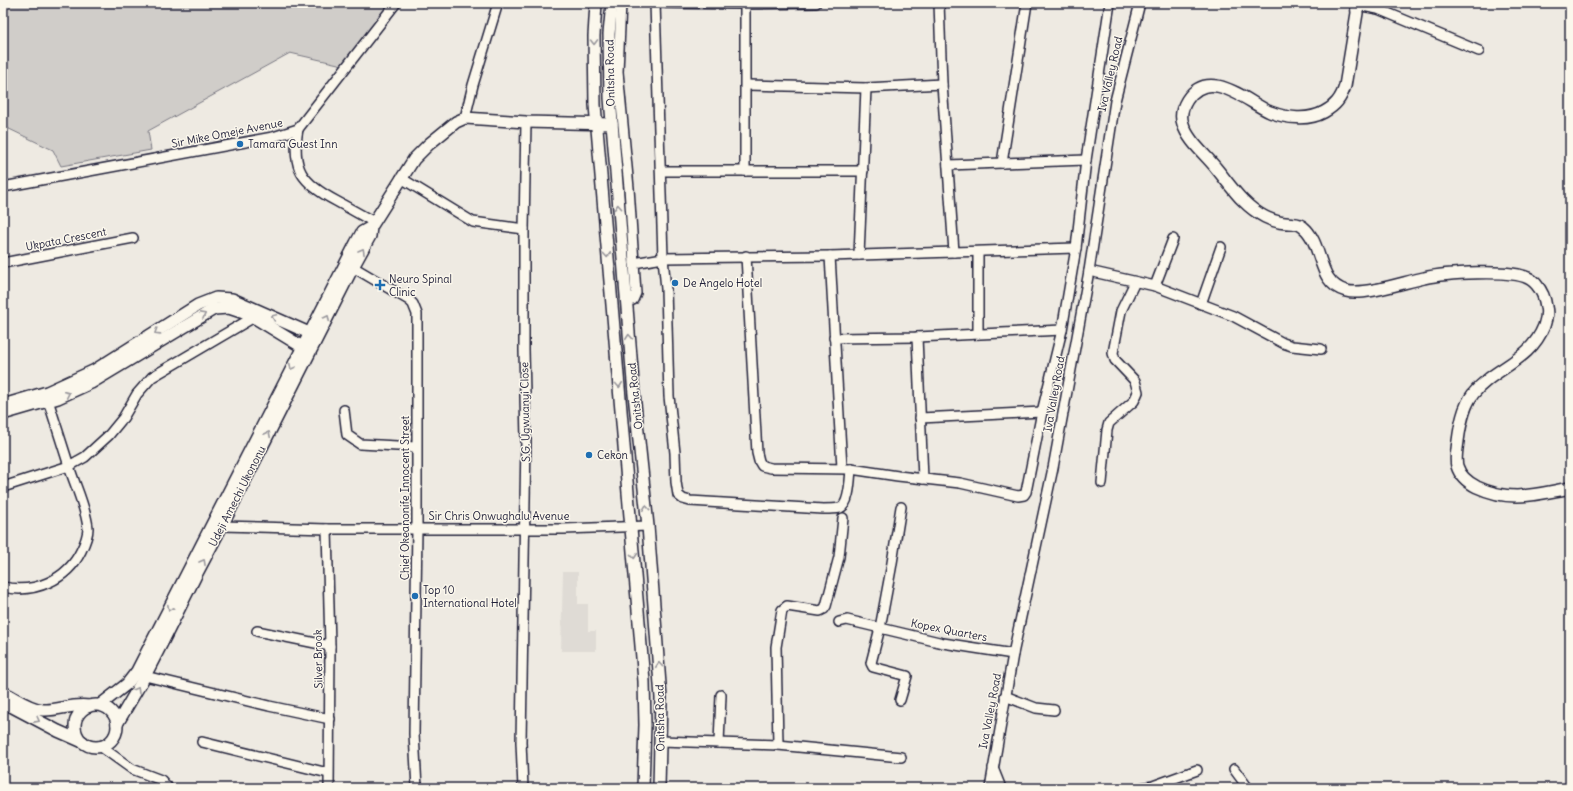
<svg xmlns="http://www.w3.org/2000/svg" width="1573" height="791" font-family="Delius,sans-serif">
<style>
.built{fill:#dfdbd5}
.green{fill:#d0cdc9;stroke:#797882}
.lines{fill:none;stroke-linecap:round;stroke-linejoin:round}
.minor-casing{stroke:#22223b;stroke-width:12}
.major-casing{stroke:#22223b;stroke-width:14}
.minor{stroke:#fbf7ec;stroke-width:9}
.major{stroke:#fbf7ec;stroke-width:11}
.oneway{stroke:#99979c}
.poi-dot{fill:#1f6fb2;stroke:#fbf7ec;stroke-width:1.5}
.labels{text-anchor:middle;stroke-width:3;stroke-linejoin:round;paint-order:stroke}
.street-label{font-size:11px;fill:#22223b;stroke:#fbf7ec}
.poi-label{font-size:11px;fill:#22223b;stroke:#fbf7ec;text-anchor:start}
</style>
<rect width="100%" height="100%" fill="#eeeae2"/>
<filter id="ink" filterUnits="userSpaceOnUse"><feTurbulence type="fractalNoise" baseFrequency=".025" numOctaves="2"/><feDisplacementMap in="SourceGraphic" scale="8" xChannelSelector="R" yChannelSelector="G"/><feConvolveMatrix kernelMatrix="1 2 1 2 8 2 1 2 1" color-interpolation-filters="sRGB"/></filter>
<g filter="url(#ink)">
<polygon class="built" points="563,572 578,572 578,604 588,604 588,631 596,631 596,651 561,651"/>
<polygon class="green" points="3,3 396,3 347,66 290,53 148,131 151,150 61,166 53,150 3,126"/>
<g class="lines">
<defs>
<g id="minor">
<polyline points="621,3 618,72 629,188 636,293 633,300 626,301"/>
<polyline points="653,3 745,4 816,3"/>
<path d="M655,3L663,258L666,289L669,396L675,453L676,482L678,495L683,499L690,501L823,509C829,509 835,509 840,508C850,504 850,478 851,469"/>
<polyline points="939,3 942,84 954,252"/>
<polyline points="745,4 745,171"/>
<polyline points="1357,5 1378,9 1479,51"/>
<polyline points="746,85 866,88 942,84"/>
<polyline points="465,118 473,85 498,3"/>
<path d="M298,129C291,169 302,183 336,201C349,208 361,215 374,222"/>
<polyline points="1002,163 1027,3"/>
<polyline points="948,165 1086,160"/>
<polyline points="661,171 863,171"/>
<polyline points="401,178 473,222 524,229"/>
<polyline points="3,187 273,137 298,129 396,3"/>
<polyline points="978,252 978,334"/>
<polyline points="859,255 866,88"/>
<polyline points="746,256 757,453 759,461 762,466 771,468 851,469 898,476 960,483 1018,496 1024,495 1026,492 1042,412 1062,330 1076,248 1086,160 1110,3"/>
<polyline points="830,256 842,468"/>
<polyline points="3,263 133,238"/>
<polyline points="634,263 663,258 830,256 1076,248"/>
<polyline points="353,267 409,300 413,304 417,314 417,528 414,734 417,788"/>
<polyline points="1089,271 1155,286 1233,316 1283,343 1292,346 1321,349"/>
<polyline points="1155,286 1173,239"/>
<polyline points="1201,304 1221,247"/>
<polyline points="917,337 923,479"/>
<polyline points="834,338 917,337 1062,330"/>
<polyline points="48,400 69,466 85,457 109,435 123,418 137,394 152,377 254,317"/>
<polyline points="344,410 347,435 360,444 416,447"/>
<polyline points="920,418 1042,412"/>
<polyline points="1102,483 1107,430 1109,423 1134,401 1138,392 1135,381 1115,360 1113,353 1121,311 1135,282"/>
<path d="M3,487L69,466C75,486 86,507 88,528C88,536 84,545 81,551C67,580 34,594 3,587"/>
<polyline points="222,526 327,529 564,529 648,526"/>
<polyline points="327,529 330,646 329,788"/>
<polyline points="839,622 847,620 943,643 1013,654"/>
<polyline points="257,631 330,646"/>
<polyline points="145,676 269,706 330,719"/>
<polyline points="1005,696 1036,708 1054,710"/>
<polyline points="900,700 907,676 873,667 871,663 880,628 891,569 901,507"/>
<polyline points="661,741 778,745 901,757"/>
<polyline points="202,742 328,773"/>
<polyline points="719,743 721,695"/>
<polyline points="778,745 776,647 782,610 787,606 820,611 824,609 826,606 839,557 843,518"/>
<polyline points="100,746 132,769 161,780 168,788"/>
<polyline points="993,768 1001,788"/>
<polyline points="1234,769 1248,788"/>
<polyline points="523,788 521,742 526,440 524,350 524,229 526,122"/>
<polyline points="990,788 1013,654 1053,468 1089,271 1115,101 1140,3"/>
<polyline points="1141,788 1153,786 1197,770"/>
</g>
<g id="major">
<polyline points="596,3 594,36 595,105 644,681 645,725 643,788"/>
<polyline points="612,3 609,34 610,98 634,394 648,526 661,698 659,788"/>
<path d="M1356,3L1357,13L1345,86C1341,99 1335,106 1324,112C1308,121 1286,118 1270,112C1246,101 1209,66 1187,100C1182,108 1180,116 1183,124C1188,141 1205,154 1216,168C1231,186 1243,206 1265,217C1269,219 1274,221 1279,222C1286,224 1298,222 1303,227C1324,244 1316,283 1346,291C1364,296 1404,282 1424,278C1444,273 1511,269 1528,278C1531,279 1534,282 1536,284C1542,291 1545,298 1546,307C1548,314 1546,319 1544,326C1530,362 1494,367 1473,394C1463,407 1460,426 1458,441C1457,449 1455,459 1457,466C1460,476 1469,483 1477,487C1511,503 1536,494 1570,488"/>
<polyline points="3,405 47,392 95,370 198,305 216,298 232,299 316,336"/>
<polyline points="3,414 58,398 91,383 214,309 229,308 250,315 309,351"/>
<path d="M3,692C15,698 29,709 43,710C59,711 73,703 89,706"/>
<polyline points="3,702 58,731 83,742"/>
<polyline points="100,705 127,684 137,671 356,243 362,232 371,227 414,159 429,144 456,122 465,118 526,122 612,124"/>
<circle cx="96" cy="726" r="21"/>
<polyline points="117,724 145,676 164,639 195,577 222,526 353,267 370,236 371,227"/>
</g>
</defs>
<use href="#minor" class="minor-casing"/>
<use href="#major" class="major-casing"/>
<use href="#minor" class="minor"/>
<use href="#major" class="major"/>
</g>
<defs><path id="oneway-chevron" d="M-2-3.5L2.5 0L-2 3.5" fill="none" stroke-width="1.6" stroke-linecap="round" stroke-linejoin="round"/></defs>
<g class="oneway">
<use href="#oneway-chevron" transform="translate(594 42) rotate(89)"/>
<use href="#oneway-chevron" transform="translate(618 207) rotate(-95)"/>
<use href="#oneway-chevron" transform="translate(362 251) rotate(-61)"/>
<use href="#oneway-chevron" transform="translate(607 255) rotate(85)"/>
<use href="#oneway-chevron" transform="translate(203 315) rotate(-28)"/>
<use href="#oneway-chevron" transform="translate(274 317) rotate(-157)"/>
<use href="#oneway-chevron" transform="translate(327 318) rotate(-63)"/>
<use href="#oneway-chevron" transform="translate(157 332) rotate(148)"/>
<use href="#oneway-chevron" transform="translate(629 337) rotate(-95)"/>
<use href="#oneway-chevron" transform="translate(292 367) rotate(118)"/>
<use href="#oneway-chevron" transform="translate(619 385) rotate(85)"/>
<use href="#oneway-chevron" transform="translate(67 394) rotate(-24)"/>
<use href="#oneway-chevron" transform="translate(268 434) rotate(-63)"/>
<use href="#oneway-chevron" transform="translate(646 508) rotate(-96)"/>
<use href="#oneway-chevron" transform="translate(634 556) rotate(85)"/>
<use href="#oneway-chevron" transform="translate(203 562) rotate(-61)"/>
<use href="#oneway-chevron" transform="translate(170 608) rotate(117)"/>
<use href="#oneway-chevron" transform="translate(659 665) rotate(-95)"/>
<use href="#oneway-chevron" transform="translate(137 690) rotate(-59)"/>
<use href="#oneway-chevron" transform="translate(37 720) rotate(28)"/>
</g>
</g>
<g class="poi-dot">
<circle cx="240" cy="144" r="4"/>
<circle cx="675" cy="283" r="4"/>
<path d="M378 279h4v4h4v4h-4v4h-4v-4h-4v-4h4z"/>
<circle cx="589" cy="455" r="4"/>
<circle cx="415" cy="596" r="4"/>
</g>
<g class="labels">
<g class="street-label">
<text transform="translate(610 73) rotate(-91)" y="4">Onitsha Road</text>
<text transform="translate(1110 74) rotate(-77)" y="4">Iva Valley Road</text>
<text transform="translate(227 133) rotate(-11)" y="4">Sir Mike Omeje Avenue</text>
<text transform="translate(66 239) rotate(-11)" y="4">Ukpata Crescent</text>
<text transform="translate(1054 394) rotate(-80)" y="4">Iva Valley Road</text>
<text transform="translate(635 396) rotate(-96)" y="4">Onitsha Road</text>
<text transform="translate(525 412) rotate(-91)" y="4">S.G. Ugwuanyi Close</text>
<text transform="translate(237 496) rotate(-63)" y="4">Udeji Amechi Ukononu</text>
<text transform="translate(405 498) rotate(-90)" y="4">Chief Okeanonife Innocent Street</text>
<text x="499" y="520">Sir Chris Onwughalu Avenue</text>
<text transform="translate(949 630) rotate(11)" y="4">Kopex Quarters</text>
<text transform="translate(318 659) rotate(-91)" y="4">Silver Brook</text>
<text transform="translate(990 711) rotate(-79)" y="4">Iva Valley Road</text>
<text transform="translate(660 718) rotate(-91)" y="4">Onitsha Road</text>
</g>
<g class="poi-label">
<text x="248" y="148">Tamara Guest Inn</text>
<text x="389" y="283">Neuro Spinal<tspan x="389" dy="13">Clinic</tspan></text>
<text x="683" y="287">De Angelo Hotel</text>
<text x="597" y="459">Cekon</text>
<text x="423" y="594">Top 10<tspan x="423" dy="13">International Hotel</tspan></text>
</g>
</g>
<rect width="1573" height="791" fill="none" stroke="#fbf7ec" stroke-width="16"/>
<rect x="8" y="8" width="1557" height="775" fill="none" stroke="#22223b" stroke-width="1.5" filter="url(#ink)"/>
</svg>
